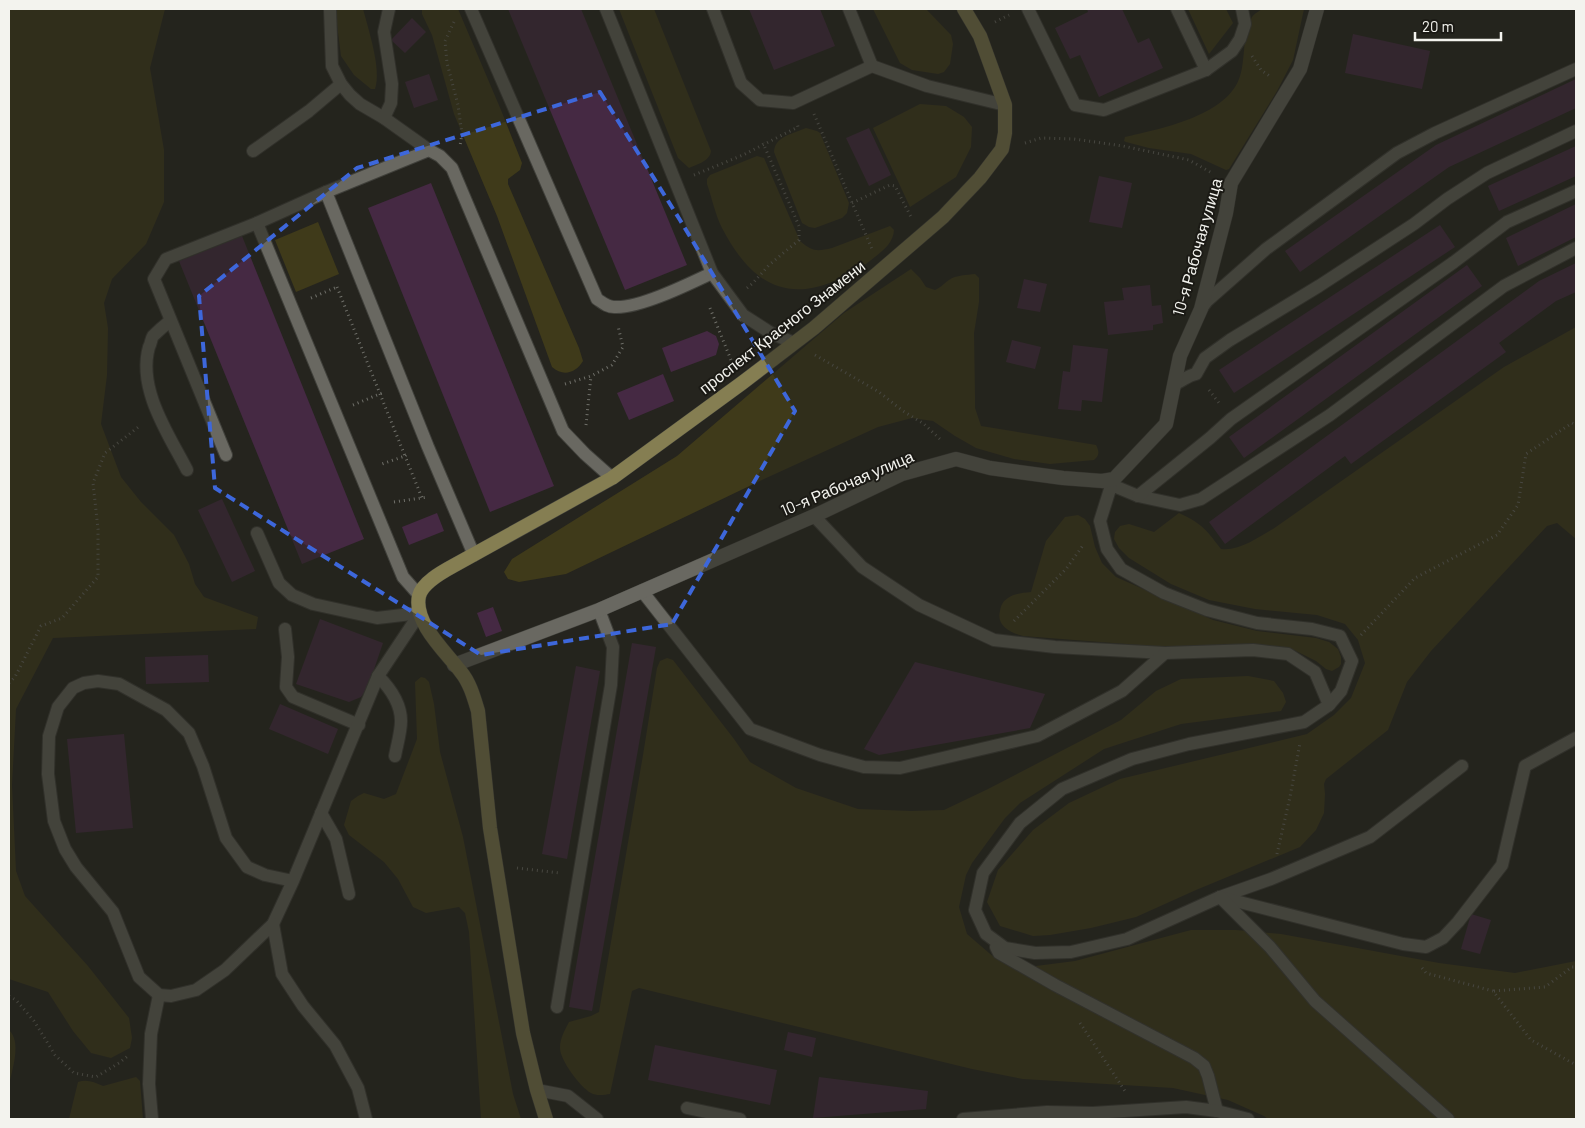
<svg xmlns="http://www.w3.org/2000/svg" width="1585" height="1128" font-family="Barlow,sans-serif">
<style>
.green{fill:#3f3a1a}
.building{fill:#452943}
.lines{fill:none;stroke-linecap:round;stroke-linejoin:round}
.service-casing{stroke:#40403b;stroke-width:14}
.minor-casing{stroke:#40403b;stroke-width:15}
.secondary-casing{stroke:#40403b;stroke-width:15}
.path{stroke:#70706a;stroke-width:3;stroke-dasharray:1 4;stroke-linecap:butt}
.service{stroke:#696861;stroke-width:12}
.minor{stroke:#696861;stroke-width:14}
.secondary{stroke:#857e52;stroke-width:14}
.marked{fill:none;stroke:#3d67db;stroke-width:4;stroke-dasharray:10 6;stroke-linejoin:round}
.labels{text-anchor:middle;stroke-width:4;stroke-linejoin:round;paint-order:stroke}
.street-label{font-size:16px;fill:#f3f3ee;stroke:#1b1a15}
</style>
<rect width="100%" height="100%" fill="#25241e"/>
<g class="green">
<polygon points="9,9 165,9 150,68 164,150 164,202 146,244 112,279 104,303 108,328 107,375 101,424 121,477 141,502 174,535 189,564 195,584 204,597 258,617 256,629 53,638 16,709 12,785 16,871 25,896 88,966 129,1018 132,1038 130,1048 111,1058 91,1053 73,1031 48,992 9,979"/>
<path d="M335,9H363C368,28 382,70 375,89H371L354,75L341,56Z"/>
<path d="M422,9H458L501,110L522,163L520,170L508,179V184L579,348L583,361C576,373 563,377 552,367L497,216L454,114L432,35L422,14Z"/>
<path d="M619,9H654L711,151C710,161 698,164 689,168L678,158Z"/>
<polygon points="873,9 926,9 951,35 953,44 950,64 944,72 938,74 912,70 900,63"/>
<polygon points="1188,9 1226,9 1233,23 1209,54"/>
<path d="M1262,9H1304L1293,60L1277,91L1229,169L1226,170L1191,154L1149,148L1126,142L1124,141L1125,137C1160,129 1225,116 1239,79C1246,62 1242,34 1251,19C1253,14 1258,12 1262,9Z"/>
<polygon points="920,104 946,106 964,117 972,127 971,147 956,177 910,207 873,128"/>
<path d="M806,128L817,131L820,133L849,203L847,213L842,218L815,228L809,227L802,223L774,152C775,136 793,134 806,128Z"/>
<path d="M757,156L764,158L800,241C812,251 816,252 832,248L890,226L894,230C893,246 878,254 866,264C854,272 845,276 832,282C778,304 746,274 722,228C715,214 712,198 707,184V179L710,175Z"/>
<polygon points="318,222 339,274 296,292 275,240"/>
<path d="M911,269L920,278L926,287L935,290C942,287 944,283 949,280C956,275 967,275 975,274L979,278V302L974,333L975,396V408L981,426L1096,445C1099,451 1100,455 1094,460L1050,464L1014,459L976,448L955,436L933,421L912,418L878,427L764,479L566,574L519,582L508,579L504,572L512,559L677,456L844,313Z"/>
<path d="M1576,327V539L1557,523L1547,526L1431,651L1407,682L1388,730L1326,779L1324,784L1325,794L1324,813L1316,830L1300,847L1196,890L1136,917L1091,928L1050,935L1033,936L1000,926L987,902L998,870L1033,830L1069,803L1120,779L1307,734L1334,715L1351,698L1365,663L1358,640L1345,624L1317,615L1255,609L1209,600L1171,584L1129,558L1119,548L1114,539L1115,532L1120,526L1129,524L1154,532L1179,513C1202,524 1205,528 1221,549C1240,551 1257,538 1273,529L1504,367Z"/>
<path d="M1078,515L1085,519L1090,526L1095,547L1102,563L1116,577L1213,620L1257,631L1316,638L1329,642L1338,649L1341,657V664L1339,667L1332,671L1326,669L1316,661L1290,648L1253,645L1165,647L1023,636C1011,633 996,626 1000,611C1001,605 1003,601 1008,598C1015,593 1023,593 1031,592L1046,541L1065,517Z"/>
<path d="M667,658L673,660L734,739L750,762L796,788L858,809L911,811L944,810L988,789L1121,720L1156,691L1181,679L1248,676L1274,681L1283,693L1286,702L1281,711L1181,724L1104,749L1020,803L1005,818L972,863L966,875L959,907L967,934L996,959L1028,967L1075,961L1191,930H1236L1281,934L1439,963L1515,973L1576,961V1119H1268L1264,1116L1228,1100L1173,1088L1023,1079L972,1069L639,988L632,991L610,1094C604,1095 596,1096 591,1093C580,1087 560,1060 560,1048C560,1038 565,1030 569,1022L591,1016L599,1012L643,755L657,668L660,661Z"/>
<polygon points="421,677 425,678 429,682 434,704 440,752 463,837 513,1094 521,1119 481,1119 469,932 465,913 459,907 426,913 413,907 398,879 384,862 349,835 344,825 351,801 358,796 364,793 384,799 396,794 417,739 415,682"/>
<path d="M9,1030C22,1042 12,1070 9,1085Z"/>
<path d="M136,1077L140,1081L143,1119H69L78,1082C87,1079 94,1082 103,1086Z"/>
</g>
<g class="building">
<polygon points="508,9 581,9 687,265 625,290"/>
<polygon points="749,9 820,9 835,46 774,70"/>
<polygon points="1087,9 1122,9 1138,43 1149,38 1163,68 1099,97 1080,55 1070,59 1055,28 1088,12"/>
<polygon points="412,18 426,32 405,53 391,40"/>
<polygon points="1353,34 1430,51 1422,89 1345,73"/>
<polygon points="429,74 438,100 414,108 405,82"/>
<polygon points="1576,79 1576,108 1449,167 1300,272 1285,251 1436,145"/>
<polygon points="869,128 891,175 869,186 846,138"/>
<polygon points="1576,146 1576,176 1499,211 1488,186"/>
<polygon points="1099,176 1132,183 1122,228 1089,222"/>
<polygon points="431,183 554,486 490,512 368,208"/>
<polygon points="1576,204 1576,237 1518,266 1506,238"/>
<polygon points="1440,225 1455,247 1234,393 1219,370"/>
<polygon points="242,236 364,539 302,564 179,261"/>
<polygon points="1576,263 1576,292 1556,301 1499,343 1506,352 1351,464 1345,456 1225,544 1209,522 1539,281"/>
<polygon points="1467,265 1482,286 1244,458 1229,437"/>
<polygon points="1024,279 1047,284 1040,312 1017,308"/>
<polygon points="1150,285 1152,306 1161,305 1163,323 1153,325 1153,330 1108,335 1104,302 1124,300 1122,288"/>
<polygon points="707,331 716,336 719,344 716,355 671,372 662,348"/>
<polygon points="1012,340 1041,347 1035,369 1006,362"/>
<polygon points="1073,345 1108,349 1102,402 1082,400 1081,411 1058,409 1063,371 1070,372"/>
<polygon points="663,374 674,401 629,420 617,393"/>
<polygon points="222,499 255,571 232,582 198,510"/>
<polygon points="437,513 444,531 409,545 402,527"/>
<polygon points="493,607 502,631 486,637 477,613"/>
<polygon points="320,619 383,643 368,687 361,697 349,702 296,684"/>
<polygon points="632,643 656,647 592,1011 569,1007"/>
<polygon points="208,655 209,682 146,684 145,657"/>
<polygon points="915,662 1045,694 1030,728 879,755 864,749"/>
<polygon points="576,666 600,671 567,859 542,854"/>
<polygon points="280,704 338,729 328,754 269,729"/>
<polygon points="124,734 133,828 76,833 67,739"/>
<polygon points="1471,914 1491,920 1480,954 1461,949"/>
<polygon points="788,1032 816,1038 812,1057 784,1050"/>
<polygon points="655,1045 777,1070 770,1105 648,1080"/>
<polygon points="819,1077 928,1091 926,1109 813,1118"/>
</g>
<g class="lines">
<defs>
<g id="service">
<polyline points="330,9 332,66 341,84 350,95 360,104 384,118 429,150"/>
<path d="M471,9L597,299C603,303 607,307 614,307C638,309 689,284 712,273"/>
<polyline points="606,9 712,273 743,315 771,333 794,343"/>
<polyline points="713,9 741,83 760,100 793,103 872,66 927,86 1005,105"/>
<polyline points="849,9 872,66"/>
<polyline points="1028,9 1075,105 1104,110 1206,70 1232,51 1240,39 1245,24 1242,9"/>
<polyline points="1177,9 1206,70"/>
<polyline points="384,118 391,103 392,84 384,32 389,9"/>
<polyline points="253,151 309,111 341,84"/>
<polyline points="257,223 403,577 419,595"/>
<polyline points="1201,309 1207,301 1266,249 1397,153 1435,133 1576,69"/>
<path d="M170,321C165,325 158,331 153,336C151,339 151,344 149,347C137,389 169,435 187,470"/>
<path d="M1175,384C1183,381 1188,375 1196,374L1205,358L1230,340L1319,286L1414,224L1447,199L1487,173L1576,131"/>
<polyline points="226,455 154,279 166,259 257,223 326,192"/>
<polyline points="1102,481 1138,496 1180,505 1201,499 1330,415 1504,286 1576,248"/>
<polyline points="1111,486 1100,521 1107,549 1121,569 1164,593 1207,610 1257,623 1312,629 1340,636 1352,661 1341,691 1329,705"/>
<polyline points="1138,496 1210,438 1231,419 1454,262 1507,222 1576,191"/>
<polyline points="814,516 862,567 919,605 994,640 1055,647 1165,653 1253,650 1288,654 1315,672 1329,705 1304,722 1189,744 1132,759 1062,789 1020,823 983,873 975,910 986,934 1005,948 1035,953 1071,952 1127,939 1220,897 1271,879 1370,837 1462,766"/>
<polyline points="257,533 279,583 292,595 313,604 377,618 420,613"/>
<polyline points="474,555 428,447 326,192 429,150 440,156 452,168 563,431 585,454 612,478"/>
<polyline points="642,591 750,729 820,755 864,767 900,768 1037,736 1122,691 1165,653"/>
<polyline points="285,629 288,657 286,687 293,697 359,725"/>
<path d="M378,676C390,688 401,703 401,721C401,732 397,745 395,756"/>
<polyline points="321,813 336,839 349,894"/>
<polyline points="293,881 265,875 247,867 226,838 203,766 189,733 166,710 119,684 98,681 84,683 73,688 58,707 49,736 48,774 54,821 65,849 76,867 113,912 139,977 159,995 171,996 196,990 225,970 273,924 293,881 378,676 420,613"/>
<polyline points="1220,897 1403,944 1426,947 1443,938 1458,922 1502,865 1525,766 1576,738"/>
<polyline points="1220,897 1270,947 1315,1001 1448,1119"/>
<polyline points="273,924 282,974 303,1006 335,1045 358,1088 366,1119"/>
<polyline points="996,947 999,953 1055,985 1194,1058 1204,1066 1208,1076 1217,1111"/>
<polyline points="557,1007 611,685 613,647 599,610"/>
<polyline points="537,1090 568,1096 597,1119"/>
<polyline points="687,1108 740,1119"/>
<polyline points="152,1119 149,1084 151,1034 159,995"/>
<polyline points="963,1119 1047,1112 1093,1113 1186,1107 1217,1111 1248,1119"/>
</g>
<polyline id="minor" points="454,665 599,610 814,516 902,474 956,459 990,468 1063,478 1102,481 1114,479 1166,424 1180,356 1201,309 1226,213 1231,183 1300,69 1317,9"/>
<path id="secondary" d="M546,1119L537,1090L523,1033L490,828L478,711C474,698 470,683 461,672C447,653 413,623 419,596C422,583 442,572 453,566L612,478L742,383L814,328L943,217L980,178L1002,149L1005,133V105L980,36L964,9"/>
</defs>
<use href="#service" class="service-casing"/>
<use href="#minor" class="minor-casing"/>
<use href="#secondary" class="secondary-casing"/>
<g class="path">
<polyline points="454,22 445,41 447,63 458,105 462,134 460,146"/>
<polyline points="995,22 1009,15"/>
<polyline points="1252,56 1261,70 1271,77"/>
<polyline points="814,114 872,249"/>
<polyline points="1025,143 1041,138 1074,139 1123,146 1189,160 1212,173"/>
<polyline points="694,175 743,155 798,127 797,123"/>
<polyline points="852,203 890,185 895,186 911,217"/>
<polyline points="337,287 405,456 379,465"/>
<polyline points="747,288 753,283 769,265 799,240 799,226 763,143"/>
<polyline points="311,298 337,287"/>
<polyline points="710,308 733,365"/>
<polyline points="815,355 879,392 903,411 924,424 942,441"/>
<polyline points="565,384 591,376 612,365 623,347 618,326"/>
<polyline points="1209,390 1219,403"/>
<polyline points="353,405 382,393"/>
<polyline points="586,425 591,376"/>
<polyline points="406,455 405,456 422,498"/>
<polyline points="394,502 428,497"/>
<polyline points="1014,621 1066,569 1084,544"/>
<polyline points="1361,635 1415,578 1497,535 1518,505 1526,454 1572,423 1576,425"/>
<polyline points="9,683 15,677 41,626 62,618 98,577 98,529 93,483 105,453 141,425"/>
<polyline points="1277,854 1290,797 1300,743"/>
<polyline points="517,868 560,873"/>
<polyline points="1422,968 1426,973 1493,991 1531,1040 1576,1065"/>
<polyline points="1494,991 1545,987 1572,967 1576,967"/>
<polyline points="9,996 16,1000 34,1021 55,1055 74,1073 96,1077 119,1063 129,1055"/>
<polyline points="1080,1023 1125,1091"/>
</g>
<use href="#service" class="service"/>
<use href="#minor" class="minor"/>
<use href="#secondary" class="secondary"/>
</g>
<path d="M0 0H1585V1128H0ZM600,92L680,220L795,411L672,624L481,655L215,488L199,296L357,168Z" fill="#25241e" fill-opacity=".55" fill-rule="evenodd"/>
<path class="marked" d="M600,92L680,220L795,411L672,624L481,655L215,488L199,296L357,168Z"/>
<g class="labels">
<g class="street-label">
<text transform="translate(1197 247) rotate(-74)" y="6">10-я Рабочая улица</text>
<text transform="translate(782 327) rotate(-38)" y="6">проспект Красного Знамени</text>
<text transform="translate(847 483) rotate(-23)" y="6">10-я Рабочая улица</text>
</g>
</g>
<rect width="1585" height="1128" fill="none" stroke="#f3f3ee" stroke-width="20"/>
<path d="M1415 32v8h86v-8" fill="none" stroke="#f3f3ee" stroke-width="2.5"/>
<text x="1422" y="32" font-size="15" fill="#f3f3ee" stroke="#1b1a15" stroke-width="4" paint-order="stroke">20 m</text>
</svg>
